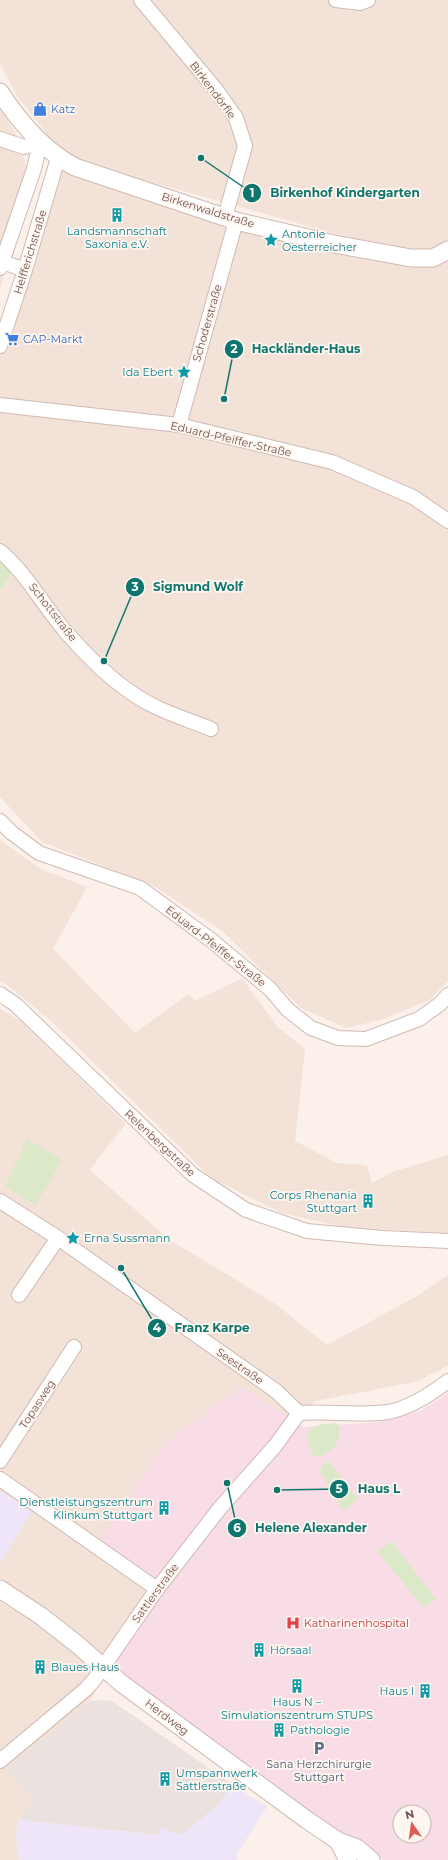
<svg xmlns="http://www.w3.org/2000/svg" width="448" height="1860" font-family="Montserrat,sans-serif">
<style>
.residential{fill:#f3e2d8}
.industrial{fill:#ebe2df}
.education{fill:#eee6f8}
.medical{fill:#f9dde6;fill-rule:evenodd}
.green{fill:#dce9c8}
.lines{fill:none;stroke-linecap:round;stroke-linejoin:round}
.minor-casing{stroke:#cfbab2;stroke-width:16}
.tertiary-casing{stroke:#cfbab2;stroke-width:19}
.minor{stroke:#fff;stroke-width:14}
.tertiary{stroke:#fff;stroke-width:17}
.labels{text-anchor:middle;stroke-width:3.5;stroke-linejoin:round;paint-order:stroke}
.street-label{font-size:11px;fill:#75554e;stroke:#fef6f0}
.shop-label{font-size:11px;fill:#366cbe;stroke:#fef6f0;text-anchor:start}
.culture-label{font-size:11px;fill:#0d838f;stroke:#fef6f0;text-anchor:start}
.health-label{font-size:11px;fill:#be3a42;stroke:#fef6f0;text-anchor:start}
.service-label{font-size:11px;fill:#4e5e75;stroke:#fef6f0}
.leader{fill:none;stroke:#0f766e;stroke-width:1.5}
.callout-dot{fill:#0f766e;stroke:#fef6f0;stroke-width:1.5}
.mark-label{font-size:12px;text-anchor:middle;font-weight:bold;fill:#fff}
.callout-label{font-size:12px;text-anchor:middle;font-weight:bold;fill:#0f766e;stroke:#fef6f0;stroke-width:3.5;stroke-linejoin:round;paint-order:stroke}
</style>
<rect width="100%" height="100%" fill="#fbf1ea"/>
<g class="residential">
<polygon points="0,0 448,0 448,981 430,1000 384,1019 346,1028 301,1008 222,931 154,886 42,842 0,797 0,591 14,570 0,561 0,356 61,169 101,183 440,263 90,165 58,148 17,96 0,64"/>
<polygon points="0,108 17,136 28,172 0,290"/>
<polygon points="0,840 41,869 87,887 53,949 135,1033 188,994 195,1001 242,978 277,1026 305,1049 295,1141 337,1163 367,1165 372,1183 392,1172 448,1155 448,1233 343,1227 282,1213 211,1178 52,1022 10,987 0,981"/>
<polygon points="0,1009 21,1021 126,1124 107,1147 90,1170 170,1240 274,1303 327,1345 417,1296 448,1275 448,1366 415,1382 316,1401 262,1446 132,1613 91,1701 8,1768 33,1800 19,1820 16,1833 19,1860 0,1860"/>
</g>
<polygon class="industrial" points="105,1700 112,1701 233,1785 217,1806 182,1835 160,1828 158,1835 19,1820 33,1800 7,1768 91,1701"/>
<g class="education">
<polygon points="0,1490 32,1512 0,1563"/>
<polygon points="233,1785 267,1807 237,1854 237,1860 19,1860 16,1833 19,1820 158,1835 160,1828 182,1835 217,1806"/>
</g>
<path class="medical" d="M240,1386L303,1427L380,1422L420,1411L448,1393V1860H383L363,1842L338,1834L108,1666L160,1593L95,1548L165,1444ZM400,1812H424V1836H400Z"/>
<g class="green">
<polygon points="0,561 14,570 0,591"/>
<polygon points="27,1139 62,1160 36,1205 5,1186"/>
<path d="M337,1423C346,1438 331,1454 317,1457L314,1456L306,1439L309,1431L322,1424Z"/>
<polygon points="329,1461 358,1499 343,1511 320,1472 322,1465"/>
<polygon points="391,1541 436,1599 424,1608 378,1552"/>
</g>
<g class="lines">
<defs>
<g id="minor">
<polyline points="141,0 217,91 236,118 245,146 225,217"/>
<polyline points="336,0 360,3 368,0"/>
<polyline points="0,139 24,147 40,143"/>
<polyline points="0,261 25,270"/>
<polyline points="0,268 34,169 40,143"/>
<polyline points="0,346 25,270 58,158"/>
<polyline points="0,405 179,425 332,462 413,497 448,521"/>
<polyline points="179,425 236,221"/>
<path d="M0,551C29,576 43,606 67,633C92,662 123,692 158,708C175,716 194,722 211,729"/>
<polyline points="0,821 12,833 39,853 140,888 211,940 270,989 288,1010 311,1028 338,1038 366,1039 419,1019 440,1004 448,995"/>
<polyline points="0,994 15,1004 193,1175 246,1210 307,1231 383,1238 448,1241"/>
<polyline points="0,1201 58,1238 276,1391 299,1413"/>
<polyline points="19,1295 58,1238"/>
<path d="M299,1413C328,1411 358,1416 388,1412C409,1408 431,1394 448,1381"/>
<polyline points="0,1461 74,1347"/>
<polyline points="0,1479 157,1589"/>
<polyline points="0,1761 86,1689 94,1680 157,1589 220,1508 275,1446 299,1413"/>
</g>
<g id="tertiary">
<path d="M0,92C20,123 43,150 75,167L236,221L334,244L411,258H433L448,250"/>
<polyline points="0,1589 41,1616 78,1645 121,1683 307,1820 338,1841 357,1848 371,1860"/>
<polyline points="338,1841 348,1860"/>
</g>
</defs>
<use href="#minor" class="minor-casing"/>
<use href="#tertiary" class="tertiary-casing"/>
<use href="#minor" class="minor"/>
<use href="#tertiary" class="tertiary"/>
</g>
<defs>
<symbol id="shop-bare" viewBox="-9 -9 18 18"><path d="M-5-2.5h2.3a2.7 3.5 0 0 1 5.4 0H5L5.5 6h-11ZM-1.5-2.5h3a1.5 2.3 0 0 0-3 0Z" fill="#3f7fe0" stroke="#fef6f0" stroke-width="2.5" paint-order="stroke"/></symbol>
<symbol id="building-bare" viewBox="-9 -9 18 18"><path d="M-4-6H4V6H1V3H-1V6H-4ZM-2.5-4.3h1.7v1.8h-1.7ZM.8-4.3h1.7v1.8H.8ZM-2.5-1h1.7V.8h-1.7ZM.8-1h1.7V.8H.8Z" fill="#0f9aa8" stroke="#fef6f0" stroke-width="2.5" paint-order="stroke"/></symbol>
<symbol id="sight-bare" viewBox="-9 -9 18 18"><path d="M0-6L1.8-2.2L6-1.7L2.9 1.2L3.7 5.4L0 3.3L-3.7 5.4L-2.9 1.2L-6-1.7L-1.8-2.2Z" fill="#0f9aa8" stroke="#fef6f0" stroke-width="2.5" paint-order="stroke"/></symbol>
<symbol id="supermarket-bare" viewBox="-9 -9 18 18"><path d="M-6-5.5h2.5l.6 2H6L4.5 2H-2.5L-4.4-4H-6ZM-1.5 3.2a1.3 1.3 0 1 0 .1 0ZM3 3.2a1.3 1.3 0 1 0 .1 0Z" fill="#3f7fe0" stroke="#fef6f0" stroke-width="2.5" paint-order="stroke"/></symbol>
<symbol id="hospital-bare" viewBox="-9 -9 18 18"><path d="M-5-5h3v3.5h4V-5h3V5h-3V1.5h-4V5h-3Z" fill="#e0444e" stroke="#fef6f0" stroke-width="2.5" paint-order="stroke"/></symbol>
<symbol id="parking-bare" viewBox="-9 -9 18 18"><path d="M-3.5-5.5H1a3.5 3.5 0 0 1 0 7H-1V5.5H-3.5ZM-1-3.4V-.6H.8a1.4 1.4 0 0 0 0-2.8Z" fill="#5c6f8a" stroke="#fef6f0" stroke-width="2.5" paint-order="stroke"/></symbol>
</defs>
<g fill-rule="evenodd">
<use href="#shop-bare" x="30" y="99" width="20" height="20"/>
<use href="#building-bare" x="107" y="205" width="20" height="20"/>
<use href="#sight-bare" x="261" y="230" width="20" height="20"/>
<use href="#supermarket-bare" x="2" y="329" width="20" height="20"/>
<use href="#sight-bare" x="174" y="362" width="20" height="20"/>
<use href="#building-bare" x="358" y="1191" width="20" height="20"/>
<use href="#sight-bare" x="63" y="1228" width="20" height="20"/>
<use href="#building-bare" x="154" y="1498" width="20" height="20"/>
<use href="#hospital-bare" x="283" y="1613" width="20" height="20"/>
<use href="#building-bare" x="249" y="1640" width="20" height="20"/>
<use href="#building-bare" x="30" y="1657" width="20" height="20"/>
<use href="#building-bare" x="287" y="1676" width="20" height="20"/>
<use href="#building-bare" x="415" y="1681" width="20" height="20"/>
<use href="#building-bare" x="269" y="1720" width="20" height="20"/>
<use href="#parking-bare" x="309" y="1738" width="20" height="20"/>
<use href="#building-bare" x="155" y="1769" width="20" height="20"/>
</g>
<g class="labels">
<g class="street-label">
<text transform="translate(213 90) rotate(53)" y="4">Birkendörfle</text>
<text transform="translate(208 210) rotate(17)" y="4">Birkenwaldstraße</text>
<text transform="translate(30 252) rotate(-73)" y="4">Helfferichstraße</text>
<text transform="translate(207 323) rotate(-74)" y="4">Schoderstraße</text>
<text transform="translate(231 439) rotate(13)" y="4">Eduard-Pfeiffer-Straße</text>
<text transform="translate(53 612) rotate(52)" y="4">Schottstraße</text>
<text transform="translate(216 946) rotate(38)" y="4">Eduard-Pfeiffer-Straße</text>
<text transform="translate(160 1143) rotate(43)" y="4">Relenbergstraße</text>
<text transform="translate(240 1366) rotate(35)" y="4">Seestraße</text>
<text transform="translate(37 1404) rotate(-57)" y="4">Topasweg</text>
<text transform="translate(155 1593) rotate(-54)" y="4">Sattlerstraße</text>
<text transform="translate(167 1717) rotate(37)" y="4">Herdweg</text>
</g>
<g class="shop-label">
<text x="51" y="113">Katz</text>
<text x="23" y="343">CAP-Markt</text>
</g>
<g class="culture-label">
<text x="117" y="235" text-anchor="middle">Landsmannschaft<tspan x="117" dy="13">Saxonia e.V.</tspan></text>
<text x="282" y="238">Antonie<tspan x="282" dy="13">Oesterreicher</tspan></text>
<text x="173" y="376" text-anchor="end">Ida Ebert</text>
<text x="357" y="1199" text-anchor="end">Corps Rhenania<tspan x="357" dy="13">Stuttgart</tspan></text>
<text x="84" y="1242">Erna Sussmann</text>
<text x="153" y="1506" text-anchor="end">Dienstleistungszentrum<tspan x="153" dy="13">Klinkum Stuttgart</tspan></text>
<text x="270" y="1654">Hörsaal</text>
<text x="51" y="1671">Blaues Haus</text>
<text x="414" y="1695" text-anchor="end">Haus I</text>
<text x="297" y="1706" text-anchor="middle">Haus N –<tspan x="297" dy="13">Simulationszentrum STUPS</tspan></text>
<text x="290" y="1734">Pathologie</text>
<text x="176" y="1777">Umspannwerk<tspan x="176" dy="13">Sattlerstraße</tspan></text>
</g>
<g class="health-label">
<text x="304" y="1627">Katharinenhospital</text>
</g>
<g class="service-label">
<text x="319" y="1768">Sana Herzchirurgie<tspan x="319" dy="13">Stuttgart</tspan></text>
</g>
</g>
<path class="leader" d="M201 158L252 193M224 399L234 349M104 661L135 587M121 1268L157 1328M277 1490L339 1489M227 1483L237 1528"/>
<g class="callout-dot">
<circle cx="201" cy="158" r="4"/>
<circle cx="224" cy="399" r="4"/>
<circle cx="104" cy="661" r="4"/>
<circle cx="121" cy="1268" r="4"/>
<circle cx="277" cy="1490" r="4"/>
<circle cx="227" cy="1483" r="4"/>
<circle cx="252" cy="193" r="10"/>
<circle cx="234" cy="349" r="10"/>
<circle cx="135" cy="587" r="10"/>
<circle cx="157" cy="1328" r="10"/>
<circle cx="339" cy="1489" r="10"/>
<circle cx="237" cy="1528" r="10"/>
</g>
<g class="mark-label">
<text x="252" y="197">1</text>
<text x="234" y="353">2</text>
<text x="135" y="591">3</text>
<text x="157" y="1332">4</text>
<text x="339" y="1493">5</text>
<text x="237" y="1532">6</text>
</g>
<g class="callout-label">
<text x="345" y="197">Birkenhof Kindergarten</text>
<text x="306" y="353">Hackländer-Haus</text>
<text x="198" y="591">Sigmund Wolf</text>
<text x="212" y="1332">Franz Karpe</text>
<text x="379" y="1493">Haus L</text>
<text x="311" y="1532">Helene Alexander</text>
</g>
<g transform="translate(412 1824) rotate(347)"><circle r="19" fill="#fef6f0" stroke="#c7b6af"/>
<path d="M0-3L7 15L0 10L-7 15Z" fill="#de5c57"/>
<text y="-6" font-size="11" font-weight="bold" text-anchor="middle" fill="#75554e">N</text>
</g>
</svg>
